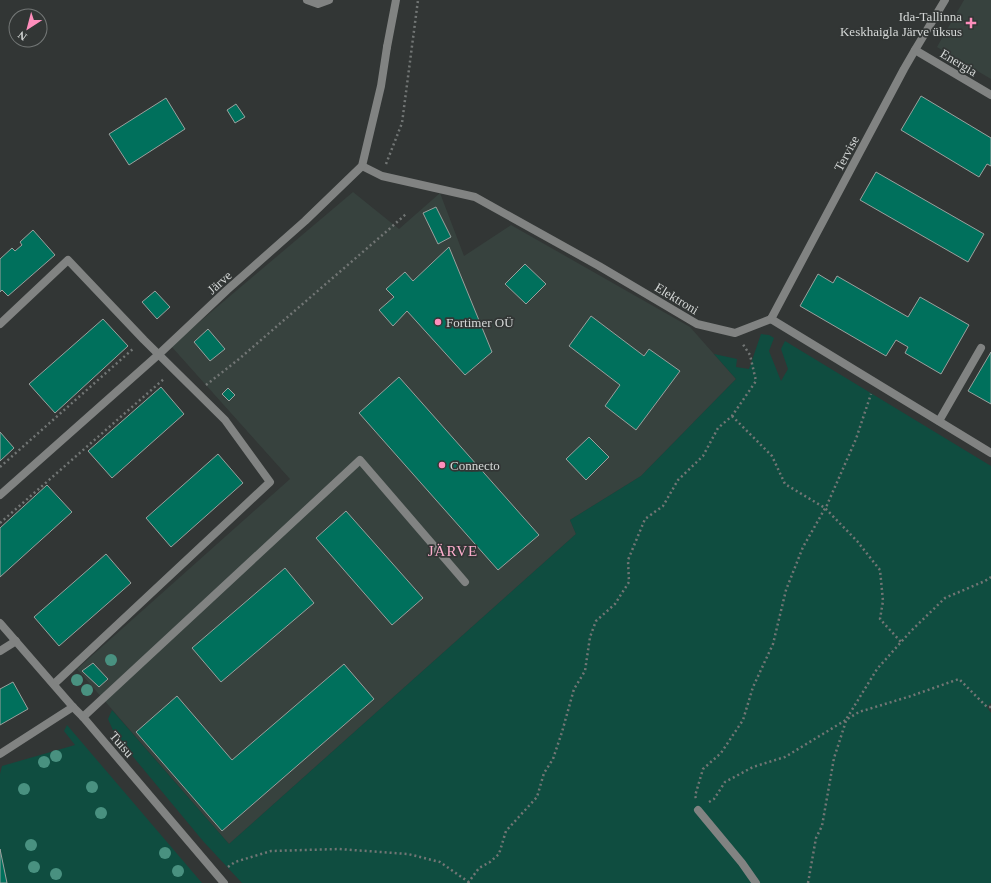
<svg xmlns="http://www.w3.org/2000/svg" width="991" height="883" font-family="'Times New Roman',serif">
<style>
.built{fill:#37423e}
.green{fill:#0f4d40}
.building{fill:#00705c;stroke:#9ba09e}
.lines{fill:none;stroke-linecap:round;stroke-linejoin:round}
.path{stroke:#727675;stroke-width:2.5;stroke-dasharray:2 3;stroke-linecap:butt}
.lane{stroke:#818382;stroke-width:8}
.street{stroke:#818382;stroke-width:8}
.tree{fill:#499180}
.poi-dot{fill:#fe8ebc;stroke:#323635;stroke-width:1.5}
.labels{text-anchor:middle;stroke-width:3.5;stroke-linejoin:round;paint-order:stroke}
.poi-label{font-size:13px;fill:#d5d8d7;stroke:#323635;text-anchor:start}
.street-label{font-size:13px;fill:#d5d8d7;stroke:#323635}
.quarter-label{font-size:15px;letter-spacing:1px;fill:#fdaecd;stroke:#323635}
</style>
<rect width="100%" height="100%" fill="#323635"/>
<g class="built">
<polygon points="964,0 991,0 991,79 937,47"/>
<polygon points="353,192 399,229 440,193 464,256 511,225 690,327 736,379 641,476 570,520 576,534 229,844 77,669 290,479 171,346"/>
</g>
<g class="green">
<polygon points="761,334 769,335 774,338 769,351 781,381 788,369 781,349 785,341 991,466 991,703 987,707 991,713 991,883 242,883 203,841 115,735 108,719 112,710 229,844 576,534 570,520 641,476 736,379 714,354 737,359 736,367 749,369"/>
<polygon points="67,725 202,883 7,883 0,849 0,774 2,766 75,745 64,731"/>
</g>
<g class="building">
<polygon points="921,96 991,138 991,166 987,164 979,177 901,130"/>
<polygon points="166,98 185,129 129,165 109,134"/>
<polygon points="236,104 245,117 235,123 227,110"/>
<polygon points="876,172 984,234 968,262 860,200"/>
<polygon points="436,207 451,237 438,244 423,213"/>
<polygon points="33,230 55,255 8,296 2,290 0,292 0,259 12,248 15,251 22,245 20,242"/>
<polygon points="449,247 492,352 465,375 407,311 393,326 379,310 394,297 386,289 405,272 413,281"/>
<polygon points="525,264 546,284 526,304 505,284"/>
<polygon points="818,274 833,283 837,276 908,317 920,297 969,325 941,374 905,353 908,347 896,340 886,356 800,306"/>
<polygon points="155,291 170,307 157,319 142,302"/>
<polygon points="591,316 644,356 649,349 680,371 636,430 605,406 620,385 569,346"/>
<polygon points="103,319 128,346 55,413 29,384"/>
<polygon points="208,329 225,349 210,361 194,342"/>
<polygon points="991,352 991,404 968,391"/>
<polygon points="399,377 539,535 498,570 359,413"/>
<polygon points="161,387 184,414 112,478 88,451"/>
<polygon points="228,388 235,395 229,401 222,394"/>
<polygon points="0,432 14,448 0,461"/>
<polygon points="589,437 609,457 586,480 566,459"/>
<polygon points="218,454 243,483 171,547 146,518"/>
<polygon points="47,485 72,512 0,577 0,528"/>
<polygon points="346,511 423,598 392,625 316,538"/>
<polygon points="106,554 131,583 59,646 34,617"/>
<polygon points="285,568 314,603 221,682 192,648"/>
<polygon points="93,663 108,679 99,687 82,671"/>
<polygon points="344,664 374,699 222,831 136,732 177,696 232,760"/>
<polygon points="13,682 28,709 0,725 0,689"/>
<polygon points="0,849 7,883 0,883"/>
</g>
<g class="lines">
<g class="path">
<polyline points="386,164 402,123 418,0"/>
<polyline points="206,385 239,359 387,231 406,214"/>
<polyline points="732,416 772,456 785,484 825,508 857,541 880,570 883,601 880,619 901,642"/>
<polyline points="0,467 134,348"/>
<polyline points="0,523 165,378"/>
<polyline points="696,798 695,796 703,769 721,753 743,720 753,687 773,644 786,590 803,547 827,505 856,439 871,394"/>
<polyline points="709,802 714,799 725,782 753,767 785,757 859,712 911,696 959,679 987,707 991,707"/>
<polyline points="228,867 235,862 271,851 339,849 408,854 440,862 470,883"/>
<polyline points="468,883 479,868 490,862 499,854 506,831 537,797 544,773 553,759 562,732 574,689 585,671 590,637 596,621 615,604 629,582 628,560 645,519 663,506 678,480 703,456 718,428 732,416 756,381 750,355 742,343"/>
<polyline points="808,883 816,838 822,826 834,758 847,718 877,669 911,631 945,598 985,581 991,577"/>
</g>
<g class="lane">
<polyline points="307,0 318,4 329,0"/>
<polyline points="387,47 396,0"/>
<polyline points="939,421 981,348"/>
<polyline points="0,651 16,641"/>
<polyline points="83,717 360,460 465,582"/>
<polyline points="698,810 742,863 756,883"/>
</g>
<g class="street">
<polyline points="915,50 991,95"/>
<polyline points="362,166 382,176 475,197 599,266 697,324 735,333 771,319"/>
<polyline points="771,319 904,69 915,50 945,0"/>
<polyline points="771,319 991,453"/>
<polyline points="0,324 68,260 144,340 225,420 270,482 54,684"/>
<polyline points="0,495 158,355 227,290 305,221 362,166 381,86 387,47"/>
<polyline points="0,623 73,707 83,717 224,883"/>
<polyline points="0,754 62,714 73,707"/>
</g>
</g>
<g class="tree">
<circle cx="111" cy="660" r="6"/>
<circle cx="77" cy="680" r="6"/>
<circle cx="87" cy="690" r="6"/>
<circle cx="56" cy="756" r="6"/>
<circle cx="44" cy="762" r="6"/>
<circle cx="92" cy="787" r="6"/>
<circle cx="24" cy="789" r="6"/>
<circle cx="101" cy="813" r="6"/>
<circle cx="31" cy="845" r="6"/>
<circle cx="165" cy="853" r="6"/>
<circle cx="34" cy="867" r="6"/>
<circle cx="178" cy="871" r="6"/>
<circle cx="56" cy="874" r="6"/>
</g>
<g class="poi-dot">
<path d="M969 17h4v4h4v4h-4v4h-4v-4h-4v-4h4z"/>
<circle cx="438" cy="322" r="4"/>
<circle cx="442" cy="465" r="4"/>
</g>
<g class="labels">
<g class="poi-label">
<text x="962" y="21" text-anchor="end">Ida-Tallinna<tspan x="962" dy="15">Keskhaigla Järve üksus</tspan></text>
<text x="446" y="327">Fortimer OÜ</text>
<text x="450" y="470">Connecto</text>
</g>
<g class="street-label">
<text transform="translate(959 62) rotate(31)" y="5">Energia</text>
<text transform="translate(846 153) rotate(-62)" y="5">Tervise</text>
<text transform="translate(219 282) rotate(-42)" y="5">Järve</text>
<text transform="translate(677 298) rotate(31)" y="5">Elektroni</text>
<text transform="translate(122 744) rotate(49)" y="5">Tuisu</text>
</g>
<g class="quarter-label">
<text x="453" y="556">JÄRVE</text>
</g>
</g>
<g transform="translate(28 28) rotate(216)"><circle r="19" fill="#323635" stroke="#737776"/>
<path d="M0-3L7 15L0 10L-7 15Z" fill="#fe8ebc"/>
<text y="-6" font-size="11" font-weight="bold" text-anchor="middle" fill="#d5d8d7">N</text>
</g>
</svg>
